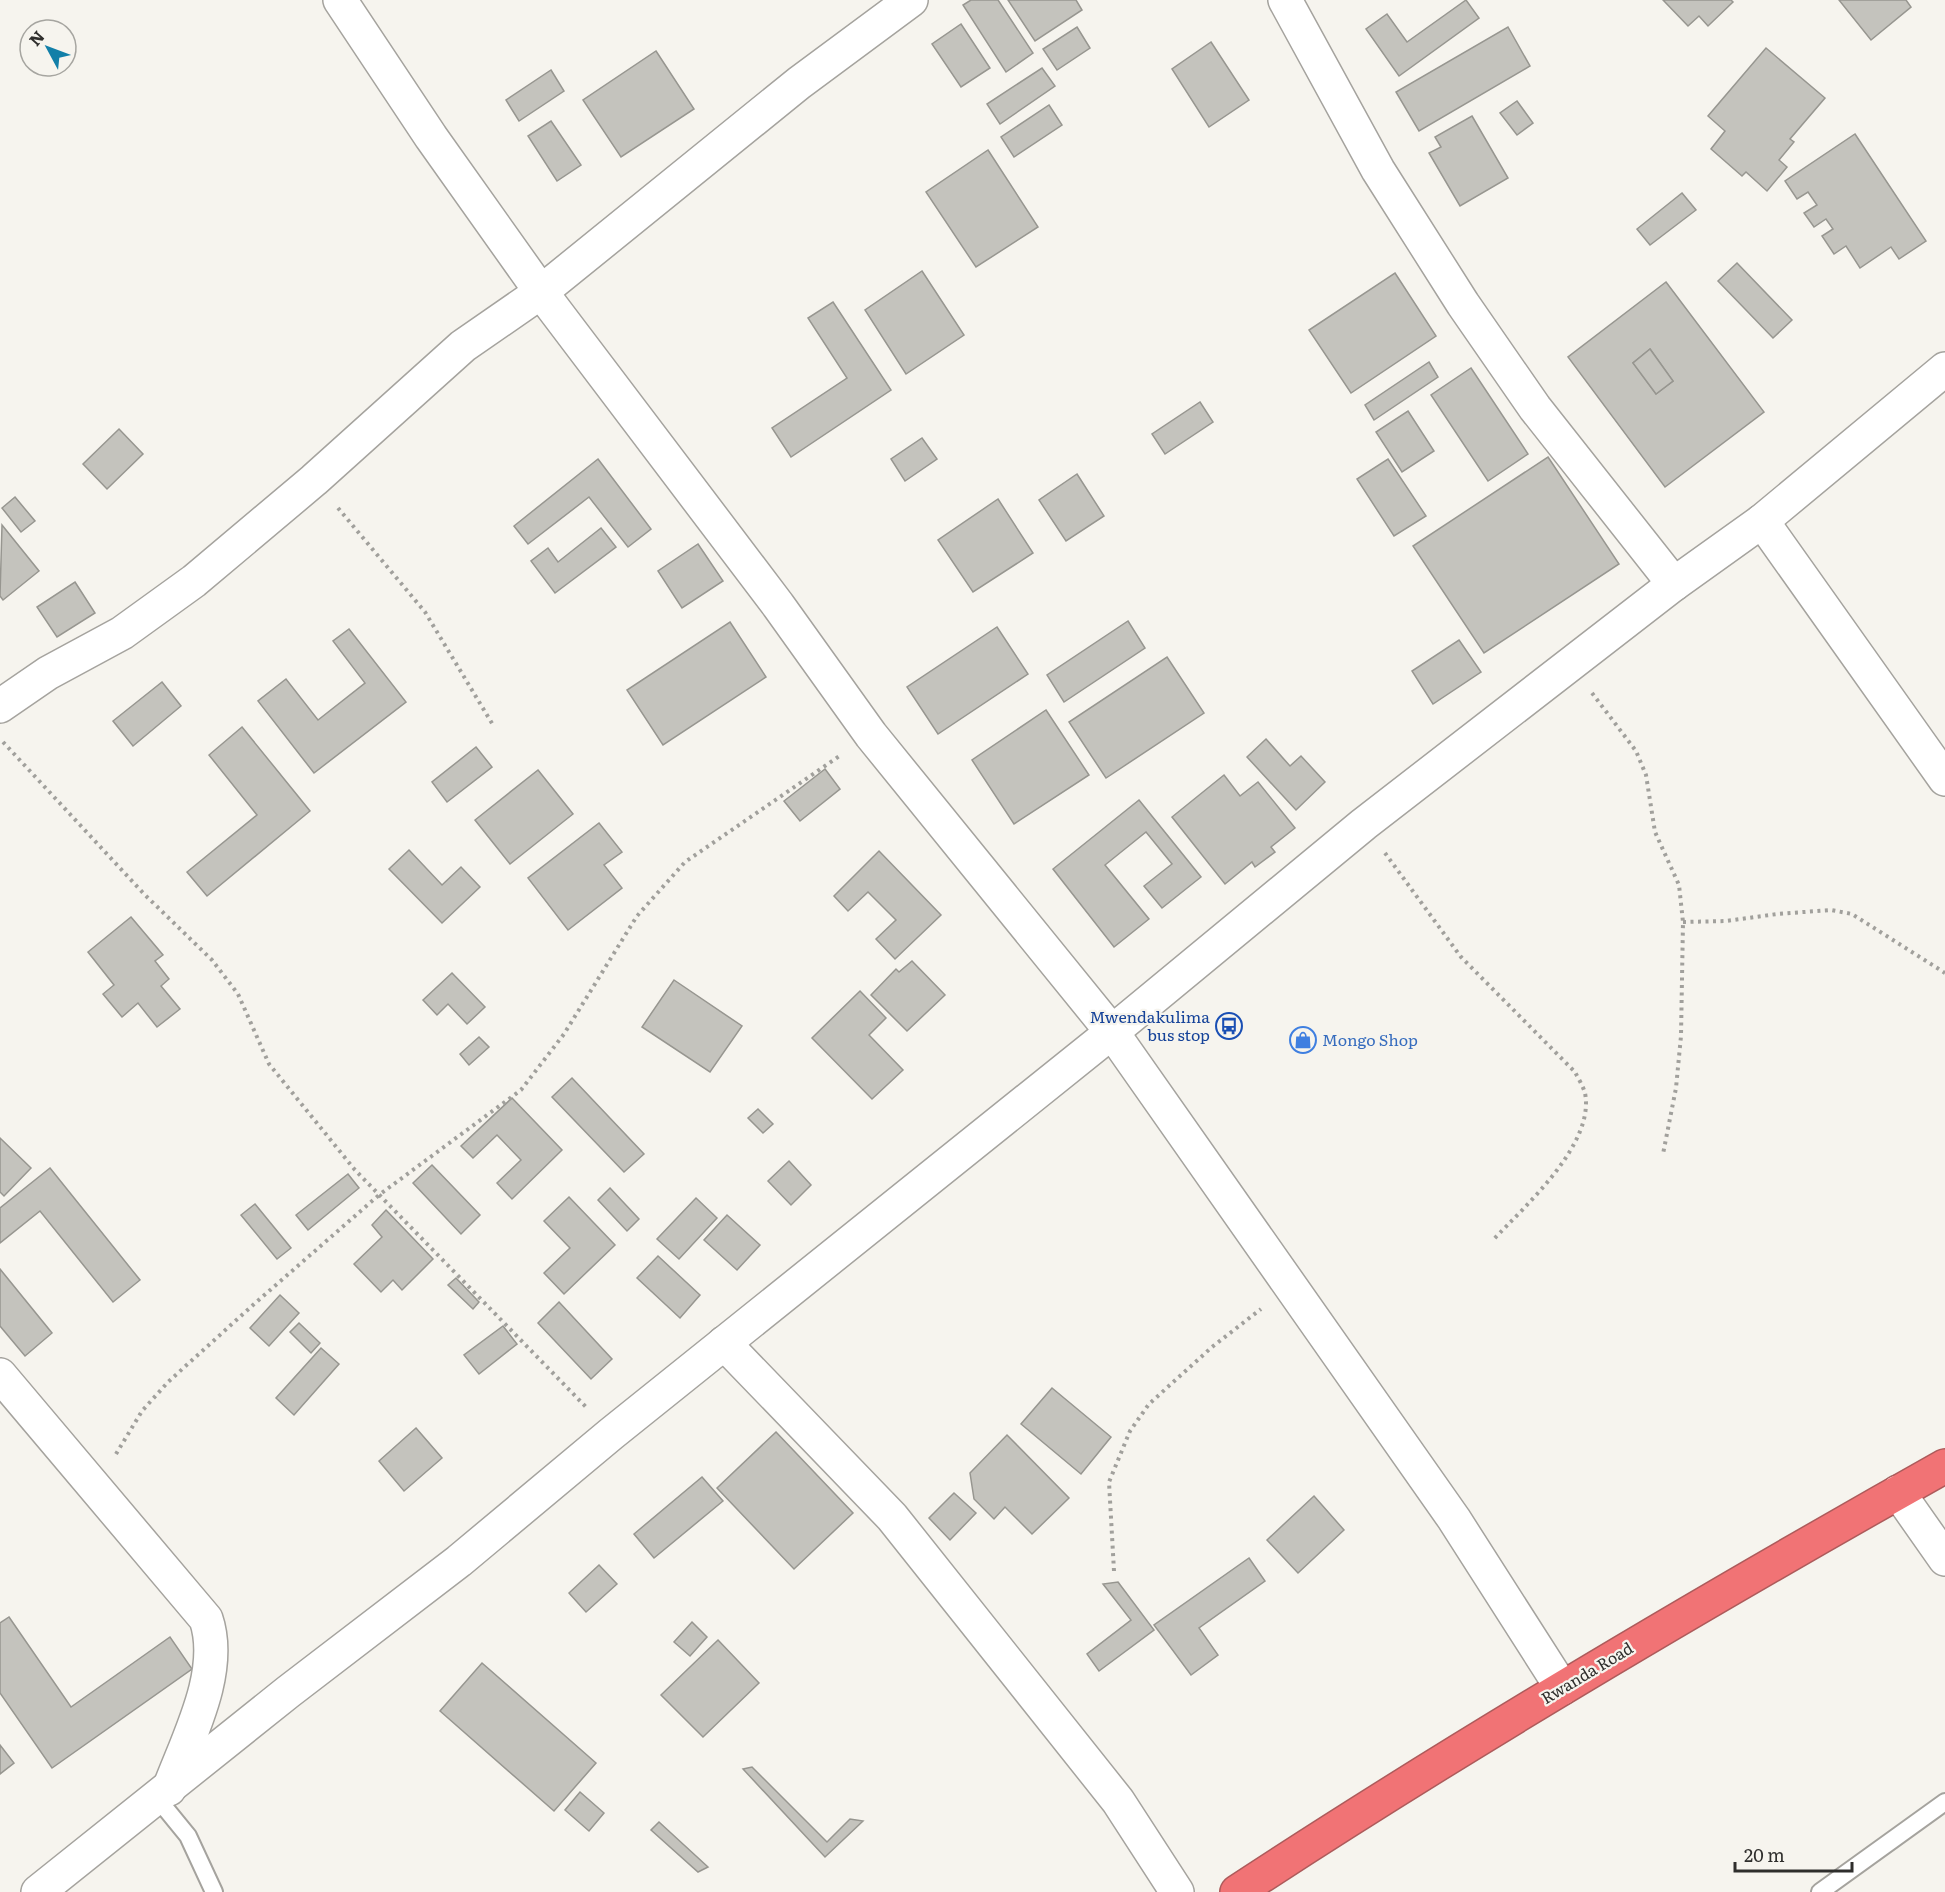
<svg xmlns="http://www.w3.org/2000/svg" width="1945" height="1892" font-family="Literata,serif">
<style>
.building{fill:#c4c3bd;stroke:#979690;stroke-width:1.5;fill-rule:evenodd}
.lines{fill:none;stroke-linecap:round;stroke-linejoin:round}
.lane-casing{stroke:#a5a39e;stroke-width:20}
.street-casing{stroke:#a5a39e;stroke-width:36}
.secondary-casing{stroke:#a5a39e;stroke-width:36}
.highway-casing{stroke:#ad5b5b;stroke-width:36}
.path{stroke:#a1a09c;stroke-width:4;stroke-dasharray:3 4.5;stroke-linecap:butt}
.lane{stroke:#fff;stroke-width:16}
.street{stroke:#fff;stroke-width:33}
.secondary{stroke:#fff;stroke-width:33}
.highway{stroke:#f17375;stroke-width:33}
.labels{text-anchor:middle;stroke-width:4.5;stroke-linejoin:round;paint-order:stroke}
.transit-label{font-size:16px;fill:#164399;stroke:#f6f4ee;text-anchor:end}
.shop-label{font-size:16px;fill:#366cbe;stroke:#f6f4ee;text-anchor:start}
.street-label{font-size:16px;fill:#2f2e2c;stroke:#f6f4ee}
</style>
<rect width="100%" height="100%" fill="#f6f4ee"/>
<g class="building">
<polygon points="971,0 998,0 1033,53 1006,72 963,5"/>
<polygon points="1008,0 1076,0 1082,10 1035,41"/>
<polygon points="1466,0 1479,18 1399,76 1366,29 1387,14 1407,42"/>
<polygon points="1663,0 1731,0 1733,2 1708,26 1699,16 1688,26"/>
<polygon points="1839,0 1906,0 1911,7 1871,40"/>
<polygon points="961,24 990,68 961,87 932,44"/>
<polygon points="1077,27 1090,48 1057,70 1043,49"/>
<polygon points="1508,27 1530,66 1419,131 1396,92"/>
<polygon points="1211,42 1249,100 1209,127 1172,69"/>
<polygon points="1766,48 1825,98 1790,139 1794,142 1779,160 1787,167 1767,191 1746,172 1742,176 1711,149 1725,131 1708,116"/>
<polygon points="656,51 694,109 621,157 583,100"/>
<polygon points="1042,68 1055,86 1000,124 987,104"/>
<polygon points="551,70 564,91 519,121 506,100"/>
<polygon points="1517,101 1533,123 1517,135 1500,113"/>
<polygon points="1049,105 1062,125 1014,157 1001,137"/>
<polygon points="1472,116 1508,178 1460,206 1429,153 1441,147 1435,137"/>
<polygon points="551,121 581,165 557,181 528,136"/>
<polygon points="1855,134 1926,241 1899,259 1891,247 1860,268 1846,246 1834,254 1822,236 1833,229 1826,219 1814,227 1804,213 1817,205 1808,192 1797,199 1785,181"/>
<polygon points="988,150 1038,227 976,267 926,192"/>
<polygon points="1682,193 1696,210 1650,245 1637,229"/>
<polygon points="1737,263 1792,320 1773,338 1718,281"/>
<polygon points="922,271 964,335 906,374 865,310"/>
<polygon points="1395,273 1436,336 1351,393 1309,330"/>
<path d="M1666,282L1764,412L1665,487L1568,357ZM1650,349L1673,381L1656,394L1633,363Z"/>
<polygon points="833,302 891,390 791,457 772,428 847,378 808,318"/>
<polygon points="1650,349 1673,381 1656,394 1633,363"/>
<polygon points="1429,362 1438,377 1374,420 1365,405"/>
<polygon points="1471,368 1528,454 1488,481 1431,395"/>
<polygon points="1200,402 1213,422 1165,454 1152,434"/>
<polygon points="1408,411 1434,451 1402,472 1376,432"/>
<polygon points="119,429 143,454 107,489 83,464"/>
<polygon points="922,438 937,459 905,481 891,459"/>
<polygon points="1548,457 1619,564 1484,653 1413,546"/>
<polygon points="598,459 651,529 628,547 589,497 528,544 514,526"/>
<polygon points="1388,459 1426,516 1394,536 1357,479"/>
<polygon points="1077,474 1104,516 1066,541 1039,500"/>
<polygon points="15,497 35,521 21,532 2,508"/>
<polygon points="998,499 1033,553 973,592 938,540"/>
<polygon points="2,525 39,571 3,600 0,596"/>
<polygon points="601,528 616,547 555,593 531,561 548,548 558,562"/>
<polygon points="698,544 723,581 682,608 658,571"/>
<polygon points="75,582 95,613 57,637 37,607"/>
<polygon points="1128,621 1145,648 1064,702 1047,675"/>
<polygon points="730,622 766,677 663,745 627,690"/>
<polygon points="997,627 1028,674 938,734 907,687"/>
<polygon points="349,629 406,702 314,773 258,701 286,679 318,720 365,683 333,641"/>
<polygon points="1459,640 1481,672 1433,704 1412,671"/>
<polygon points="1167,657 1204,713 1106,778 1069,722"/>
<polygon points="162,682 181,706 133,746 113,721"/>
<polygon points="1046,710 1089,775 1014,824 972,760"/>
<polygon points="242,727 310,811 207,896 187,872 257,815 209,755"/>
<polygon points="1266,739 1290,766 1301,756 1325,782 1296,810 1247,757"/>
<polygon points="476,747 492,767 447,802 432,782"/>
<polygon points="825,769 840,789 800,821 784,801"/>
<polygon points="538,770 573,814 510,864 475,820"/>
<polygon points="1224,775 1240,796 1258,782 1295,828 1271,847 1275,852 1255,867 1252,862 1225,884 1172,817"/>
<polygon points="1139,800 1201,877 1162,908 1144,886 1172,864 1146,832 1105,865 1149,919 1114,947 1053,869"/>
<polygon points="599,823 622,852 604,865 622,888 568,930 528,878"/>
<polygon points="409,850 442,885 461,867 480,887 442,923 389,869"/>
<polygon points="879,851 941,915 895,959 876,939 896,920 868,892 848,911 834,896"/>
<polygon points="131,917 163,955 155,961 169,979 161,986 180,1009 157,1027 138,1003 122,1017 103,994 114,985 88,952"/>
<polygon points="912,961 945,995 907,1031 871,995 896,969 899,972"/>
<polygon points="452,973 485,1007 467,1024 448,1004 437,1015 423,1000"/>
<polygon points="674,980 742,1026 710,1072 642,1027"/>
<polygon points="860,991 886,1018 869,1035 903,1070 872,1099 812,1038"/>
<polygon points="479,1037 489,1047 469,1065 460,1054"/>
<polygon points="572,1078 644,1154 624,1172 552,1097"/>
<polygon points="512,1098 562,1150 512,1199 497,1183 521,1160 497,1135 473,1158 461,1146"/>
<polygon points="758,1109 773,1124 763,1133 748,1118"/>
<polygon points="0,1138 31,1168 4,1196 0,1192"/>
<polygon points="789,1161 811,1185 791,1205 768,1181"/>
<polygon points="432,1165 480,1215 461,1234 413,1183"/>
<polygon points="50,1168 140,1280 113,1302 40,1211 0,1243 0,1208"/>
<polygon points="348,1174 359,1188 308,1230 296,1215"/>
<polygon points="610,1188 639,1219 627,1231 598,1200"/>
<polygon points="569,1197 615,1245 564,1294 544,1273 570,1248 544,1221"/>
<polygon points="696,1198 717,1218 679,1259 657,1239"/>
<polygon points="255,1204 291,1248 277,1259 241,1215"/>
<polygon points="386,1210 433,1259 402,1290 393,1280 381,1292 354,1264 382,1237 372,1225"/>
<polygon points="727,1215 760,1245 737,1270 704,1240"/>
<polygon points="658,1256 700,1295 680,1318 637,1278"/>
<polygon points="0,1269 52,1333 25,1356 0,1326"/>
<polygon points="456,1278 479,1302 473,1309 448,1285"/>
<polygon points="280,1295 299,1313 269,1346 250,1328"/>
<polygon points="559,1302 612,1359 591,1379 538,1323"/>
<polygon points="299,1323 320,1343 311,1353 290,1332"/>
<polygon points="503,1326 517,1344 479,1374 464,1355"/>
<polygon points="321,1348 339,1364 294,1415 276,1398"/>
<polygon points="1052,1388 1111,1437 1081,1474 1021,1424"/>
<polygon points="416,1428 442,1458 404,1491 379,1461"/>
<polygon points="776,1432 853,1513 794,1569 717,1488"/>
<polygon points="1007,1435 1069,1498 1032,1534 1005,1507 994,1519 974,1499 970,1473"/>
<polygon points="702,1477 723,1501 654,1558 634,1534"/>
<polygon points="954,1493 976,1513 950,1540 929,1518"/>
<polygon points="1314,1496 1344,1530 1298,1573 1267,1540"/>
<polygon points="1249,1558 1265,1581 1199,1628 1218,1655 1191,1675 1154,1625"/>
<polygon points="599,1565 617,1584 586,1612 569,1593"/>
<polygon points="1118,1582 1154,1630 1099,1671 1087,1654 1131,1620 1103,1584"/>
<polygon points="9,1617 71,1707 170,1637 192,1669 52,1768 0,1693 0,1623"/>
<polygon points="692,1622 707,1637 690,1656 674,1642"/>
<polygon points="718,1640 759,1683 703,1737 661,1695"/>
<polygon points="482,1663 596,1763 554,1811 440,1711"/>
<polygon points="0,1745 14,1763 0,1774"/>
<polygon points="752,1767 827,1842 850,1819 863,1821 825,1857 743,1769"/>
<polygon points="580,1792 604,1813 589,1831 565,1810"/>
<polygon points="659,1822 708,1867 698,1872 651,1830"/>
</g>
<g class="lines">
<defs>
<g id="lane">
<polyline points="157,1798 188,1836 214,1892"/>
<polyline points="1820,1892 1945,1802"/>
</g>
<g id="street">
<polyline points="340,0 431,137 541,292 778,605 871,735 1112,1032 1454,1519 1562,1688"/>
<polyline points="1285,0 1378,170 1463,304 1535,408 1674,584"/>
<polyline points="1762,521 1945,779"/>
<polyline points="0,706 48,673 122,633 194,581 314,480 463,346 541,292 799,83 911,0"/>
<polyline points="724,1343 892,1517 1118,1801 1177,1892"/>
<path d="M0,1375L206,1619C224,1672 188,1738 169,1789"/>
<polyline points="1898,1492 1945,1559"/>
</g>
<polyline id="secondary" points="38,1892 288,1692 459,1561 611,1434 1112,1032 1364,824 1674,584 1762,521 1945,369"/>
<path id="highway" d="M1237,1892C1467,1741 1705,1601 1945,1466"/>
</defs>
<use href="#lane" class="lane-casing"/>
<use href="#street" class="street-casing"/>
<use href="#secondary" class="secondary-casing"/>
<use href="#highway" class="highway-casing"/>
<g class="path">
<polyline points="338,508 425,612 493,725"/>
<polyline points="1592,693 1636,751 1646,775 1655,832 1679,885 1683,922 1681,1036 1676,1088 1663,1154"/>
<polyline points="3,742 144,894 212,960 238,994 269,1064 355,1170 586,1407"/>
<path d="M1385,853L1461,957L1575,1072C1578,1078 1583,1086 1585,1093C1595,1144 1526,1205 1494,1239"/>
<polyline points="1683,922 1726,921 1777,914 1831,910 1852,914 1945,973"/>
<polyline points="116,1454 142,1411 168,1382 253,1305 379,1195 521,1090 564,1034 637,916 685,862 841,755"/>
<polyline points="1114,1571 1109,1482 1130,1431 1149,1404 1212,1347 1261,1309"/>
</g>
<use href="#lane" class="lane"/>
<use href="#street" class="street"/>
<use href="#secondary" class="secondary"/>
<use href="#highway" class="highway"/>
</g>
<defs>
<symbol id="bus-ring" viewBox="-11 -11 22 22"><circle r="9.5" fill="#f6f4ee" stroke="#1a4fb4" stroke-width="1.5"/><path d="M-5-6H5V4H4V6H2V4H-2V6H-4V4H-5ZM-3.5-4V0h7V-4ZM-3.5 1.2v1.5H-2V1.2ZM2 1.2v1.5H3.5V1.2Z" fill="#1a4fb4"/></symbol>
<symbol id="shop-ring" viewBox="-11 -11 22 22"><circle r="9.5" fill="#f6f4ee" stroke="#3f7fe0" stroke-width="1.5"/><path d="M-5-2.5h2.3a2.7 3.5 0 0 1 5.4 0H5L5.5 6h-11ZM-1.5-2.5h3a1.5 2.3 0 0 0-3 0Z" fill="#3f7fe0"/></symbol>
</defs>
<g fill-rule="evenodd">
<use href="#bus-ring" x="1214" y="1011" width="30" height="30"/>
<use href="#shop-ring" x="1288" y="1025" width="30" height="30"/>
</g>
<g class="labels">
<g class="transit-label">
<text x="1210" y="1023">Mwendakulima<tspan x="1210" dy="18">bus stop</tspan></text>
</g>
<g class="shop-label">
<text x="1322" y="1046">Mongo Shop</text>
</g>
<g class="street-label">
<text transform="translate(1587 1673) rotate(-31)" y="6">Rwanda Road</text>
</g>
</g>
<g transform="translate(48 48) rotate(311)"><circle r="28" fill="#f6f4ee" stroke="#a6a5a0" stroke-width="1.5"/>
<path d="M0-4.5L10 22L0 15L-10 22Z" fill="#127fa8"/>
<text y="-9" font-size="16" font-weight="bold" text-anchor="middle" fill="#2f2e2c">N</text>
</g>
<path d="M1735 1862v9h117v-9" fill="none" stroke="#2f2e2c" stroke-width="3"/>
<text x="1744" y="1862" font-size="18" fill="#2f2e2c" stroke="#f6f4ee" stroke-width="4.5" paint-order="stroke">20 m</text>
</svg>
